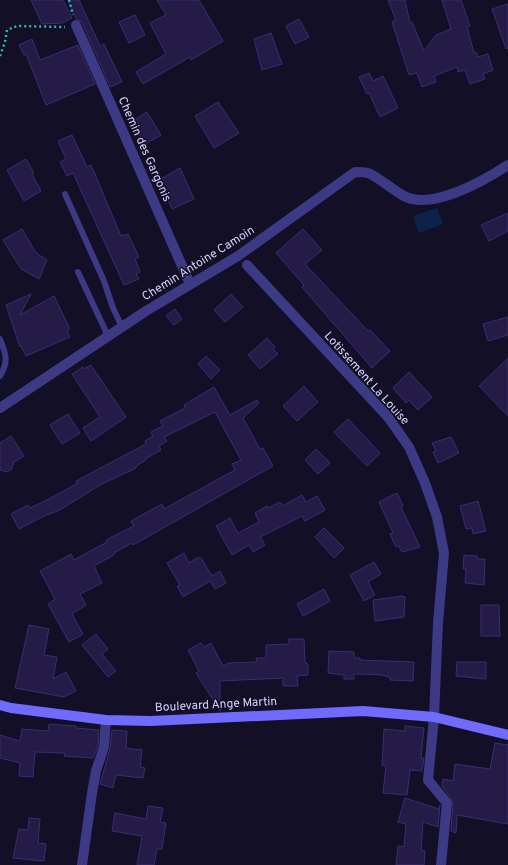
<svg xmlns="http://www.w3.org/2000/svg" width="508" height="865" font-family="Overpass,sans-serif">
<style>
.water{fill:#0c2248}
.building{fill:#241b47;stroke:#3b2d73}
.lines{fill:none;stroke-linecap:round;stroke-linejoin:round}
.path{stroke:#2fb8b0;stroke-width:2.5;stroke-dasharray:2 3;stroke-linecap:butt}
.lane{stroke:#3d3a85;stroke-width:6}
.street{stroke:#3d3a85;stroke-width:10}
.secondary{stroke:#6f6bff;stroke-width:10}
.labels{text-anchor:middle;stroke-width:3;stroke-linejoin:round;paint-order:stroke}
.street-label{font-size:12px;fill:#d9d4ff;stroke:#130f26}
</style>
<rect width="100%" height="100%" fill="#130f26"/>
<polygon class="water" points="437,208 443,224 419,233 413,216"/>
<g class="building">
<polygon points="31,0 63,0 72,18 62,23 42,24"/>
<polygon points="68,0 79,0 100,46 104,44 122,82 110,87 82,22 76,19"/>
<polygon points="157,0 199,0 223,41 191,60 190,57 143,84 136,72 166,54 150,23 166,15"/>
<polygon points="388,0 405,0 410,23 412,22 424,51 436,35 451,29 442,0 461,0 470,26 467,27 474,53 476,52 478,57 488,54 493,70 483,74 485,79 470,84 465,70 458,72 457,67 434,76 436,82 422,87 417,73 409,75 392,22 396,20"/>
<polygon points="508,4 508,48 506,49 492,9"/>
<polygon points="135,15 145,35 129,43 119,22"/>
<polygon points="299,19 309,37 295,44 286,26"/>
<polygon points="271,33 282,64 262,70 254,39"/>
<polygon points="32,39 40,60 78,45 95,84 46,105 26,54 24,55 19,45"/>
<polygon points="369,73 373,81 383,76 398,108 380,117 369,93 367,94 359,77"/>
<polygon points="218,102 239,133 214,148 195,116"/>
<polygon points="147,112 161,135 145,144 131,122"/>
<polygon points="72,135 87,167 91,165 121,236 128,234 139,257 135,259 140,272 136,274 139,279 124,285 73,173 67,176 60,162 66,159 58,141"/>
<polygon points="26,159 34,173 32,174 41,191 24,201 7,170"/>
<polygon points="180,168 194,199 172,209 167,197 163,199 157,185 161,184 159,180"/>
<polygon points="508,213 508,231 489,241 481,225"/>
<polygon points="22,229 36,253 47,260 39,279 21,269 3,240"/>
<polygon points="303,229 322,250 305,264 368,331 370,330 390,351 372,368 302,287 304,285 276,253"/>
<polygon points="31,294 20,315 54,296 70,329 67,331 70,337 26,356 21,346 20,347 6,305"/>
<polygon points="231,294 243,307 225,322 214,310"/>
<polygon points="175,309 182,319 174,325 166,316"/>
<polygon points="508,317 508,335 488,341 483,324"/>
<polygon points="267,338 275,347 273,349 278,354 260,369 248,355"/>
<polygon points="206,356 220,370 211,379 198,364"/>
<polygon points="508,358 508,416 479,386"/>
<polygon points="91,365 126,417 91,441 83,428 100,417 72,374 83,367 84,369"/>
<polygon points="409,372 432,397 418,410 409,400 406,403 393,388"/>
<polygon points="304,386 318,402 297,421 283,406"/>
<polygon points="214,387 230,415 257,400 259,403 243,418 260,449 263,448 273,466 133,545 132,543 114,553 114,555 94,566 102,583 80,594 86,605 72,614 83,634 69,642 48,604 55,599 40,571 71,554 74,560 107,542 106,540 134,526 131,521 162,504 164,509 235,470 232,464 241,460 215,412 164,437 167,441 159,446 161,450 145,459 146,460 136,466 136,468 100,485 60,510 44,516 19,529 11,514 28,505 30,508 49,499 78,483 76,481 146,444 145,441 153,436 151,432 163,426 160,421 185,408 184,405"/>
<polygon points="68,414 80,433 62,444 50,425"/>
<polygon points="348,419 380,453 367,466 334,432"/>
<polygon points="11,436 24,456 14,462 12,469 7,472 0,470 0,443"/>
<polygon points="451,437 459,453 438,463 433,452 436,451 432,443"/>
<polygon points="316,449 330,463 318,474 305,460"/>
<polygon points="397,493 403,506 401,507 420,547 402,552 398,545 396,547 390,534 393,533 379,502"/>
<polygon points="302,495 306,502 317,496 325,510 305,521 302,516 260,537 265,545 253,552 249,545 232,555 216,526 230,518 238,533 259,522 255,513 267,506 268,508 280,502 282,506"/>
<polygon points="478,501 486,531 473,534 472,528 466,529 460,506"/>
<polygon points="324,528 344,548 334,558 315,537"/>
<polygon points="184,553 189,563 197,558 201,558 212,576 220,571 226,583 215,589 210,581 183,597 177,586 180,585 167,563"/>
<polygon points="464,555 477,556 477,559 485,559 484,585 465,583 466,569 463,569"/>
<polygon points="374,562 381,574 368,582 375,595 364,601 350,575"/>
<polygon points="324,589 330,601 303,616 297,604"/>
<polygon points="402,596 405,597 404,617 375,621 373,600"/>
<polygon points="481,605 499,605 500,636 481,636"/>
<polygon points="29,625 49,629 44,655 57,657 53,679 66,672 76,691 64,697 15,688"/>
<polygon points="96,634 108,649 102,654 116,671 108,677 82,645"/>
<polygon points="289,639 304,639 305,663 308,664 308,675 297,676 298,686 283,686 283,678 220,681 220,711 196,673 199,671 188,650 201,643 204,647 211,643 223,666 229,663 257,662 256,658 266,658 266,645 289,644"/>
<polygon points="329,651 354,652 354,658 360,658 360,660 414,662 413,681 390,680 390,677 382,675 359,674 354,674 354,679 344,679 344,675 328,673"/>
<polygon points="457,662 486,662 486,679 456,676"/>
<polygon points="49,724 76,726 76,728 99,730 98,746 93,758 64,756 65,753 35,752 33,777 19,776 20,763 0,758 0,735 20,741 22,729 48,731"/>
<polygon points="405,726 424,728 421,758 424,758 422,771 410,770 407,795 383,793 386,766 382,765 384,729 405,731"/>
<polygon points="112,730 127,731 126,748 142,750 140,767 145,768 143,778 116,775 113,788 100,784 110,749"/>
<polygon points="495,743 508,745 508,824 457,815 456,833 451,831 453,801 442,786 443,779 453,781 455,764 490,769"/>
<polygon points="405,798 439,809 440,805 438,827 423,822 421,850 425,851 424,865 396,865 398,846 404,847 406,824 398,822"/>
<polygon points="148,806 163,808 160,822 166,823 162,849 157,849 154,865 137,865 142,836 112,831 115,813 146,819"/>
<polygon points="29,818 40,819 38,843 46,844 44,861 13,858 19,829 28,830"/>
</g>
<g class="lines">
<g class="path">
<polyline points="69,0 73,15"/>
<polyline points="0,56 5,42 7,30 17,26 65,27"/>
</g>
<g class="lane">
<polyline points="65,194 104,281 113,308 122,327"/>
<polyline points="78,272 108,336"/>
<path d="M0,339C6,354 9,362 0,376"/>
</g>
<g class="street">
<polyline points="76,25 190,284"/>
<polyline points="247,265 388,417 409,447 425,483 437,517 444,553 438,623 434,717 428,780 447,803 441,865"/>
<path d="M0,408L146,311L238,256L355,172C359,172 364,172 368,173C377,176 394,191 404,196C432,211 485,180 508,165"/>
<polyline points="82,865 92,793 96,771 104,747 106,720"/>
</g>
<polyline class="secondary" points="0,705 11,708 106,720 151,721 363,711 434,717 508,735"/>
</g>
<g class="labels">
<g class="street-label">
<text transform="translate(145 149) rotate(66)" y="4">Chemin des Gargonis</text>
<text transform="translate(198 263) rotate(-32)" y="4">Chemin Antoine Camoin</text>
<text transform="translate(367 378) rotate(48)" y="4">Lotissement La Louise</text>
<text transform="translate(216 704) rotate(-3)" y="4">Boulevard Ange Martin</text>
</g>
</g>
</svg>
